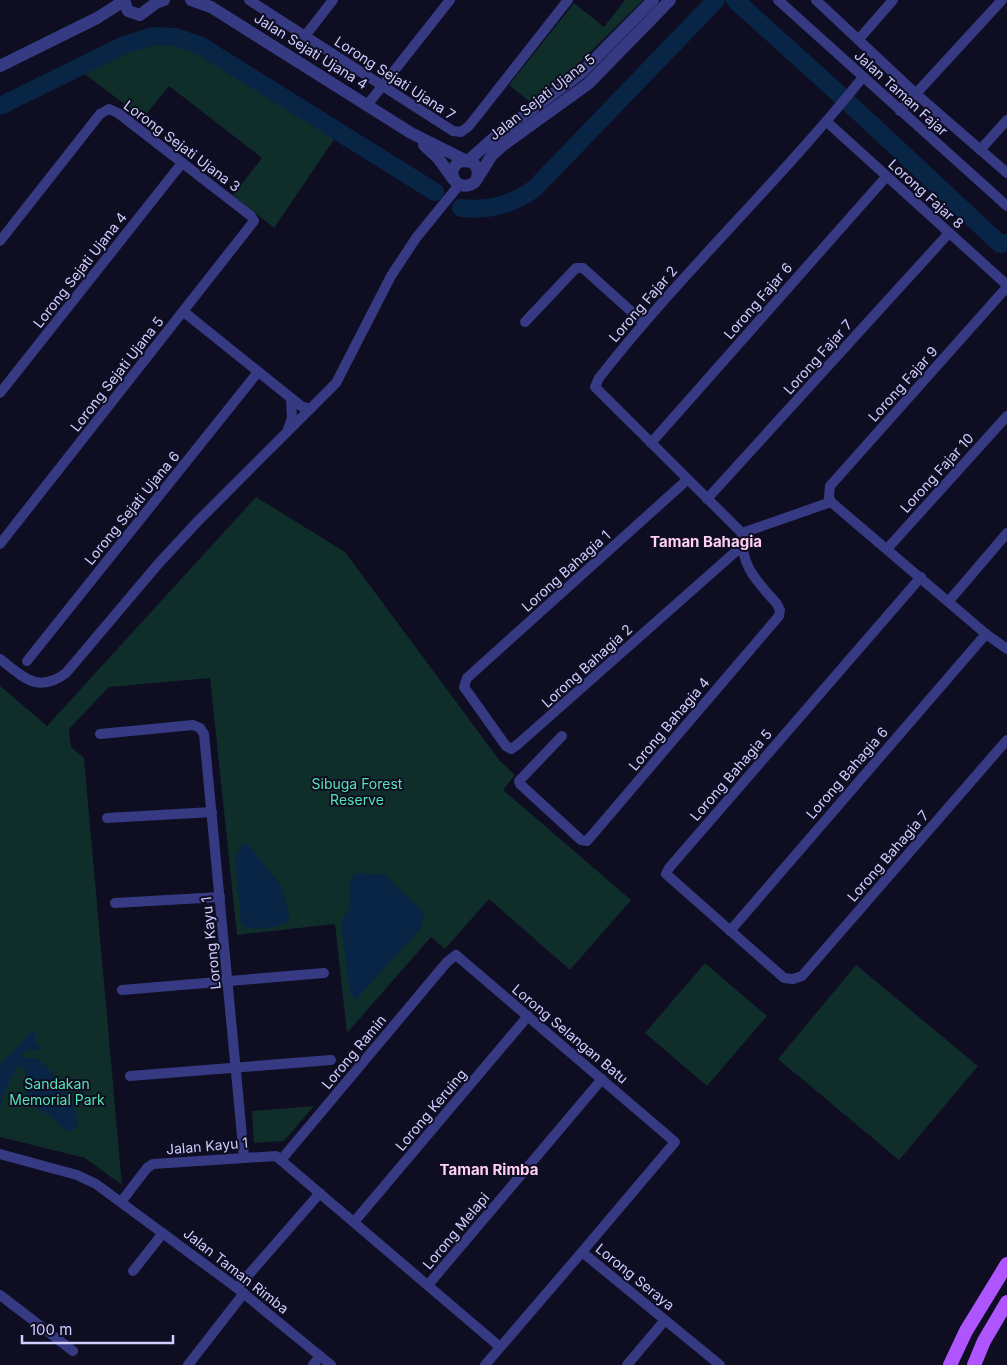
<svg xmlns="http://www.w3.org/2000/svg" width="1007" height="1365" font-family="Inter,sans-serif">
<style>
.green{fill:#0f2d29}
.water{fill:#092545}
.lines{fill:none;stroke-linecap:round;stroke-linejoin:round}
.river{stroke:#092545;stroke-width:18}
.minor{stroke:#363a83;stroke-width:10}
.tertiary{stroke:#363a83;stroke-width:12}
.primary{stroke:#af55ff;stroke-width:14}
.labels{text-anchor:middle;stroke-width:4;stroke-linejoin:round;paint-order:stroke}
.street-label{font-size:14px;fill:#cfceff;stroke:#0e0d22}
.park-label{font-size:14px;fill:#55e4b2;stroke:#0e0d22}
.neighbourhood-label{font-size:15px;font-weight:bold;fill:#ffd0f2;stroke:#0e0d22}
</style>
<rect width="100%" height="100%" fill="#0e0d22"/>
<g class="green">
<polygon points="625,0 643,0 569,73 529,101 509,85 574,3 604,27"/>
<polygon points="167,43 201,51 335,138 274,228 233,195 262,158 169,86 143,118 82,72 134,48"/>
<polygon points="256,497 345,552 500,761 515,775 503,790 631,900 570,970 489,899 445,949 431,937 347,1033 335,924 237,935 210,678 109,687 69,729 71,747 84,758 122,1185 85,1158 0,1137 0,686 47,726"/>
<polygon points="705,963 767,1016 707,1086 645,1033"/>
<polygon points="856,965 978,1066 899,1160 778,1059"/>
<polygon points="314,1106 284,1141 254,1143 252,1111"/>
</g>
<g class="water">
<path d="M245,843L250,846L282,887L290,919C285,928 249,932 241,925L235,858L241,846Z"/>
<polygon points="355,873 387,875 397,888 421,909 425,917 421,928 356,1000 350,994 341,922 349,908 350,881"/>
<path d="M31,1032L35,1033V1041L41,1048V1050L29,1049L22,1053V1057L39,1059C55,1075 78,1102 78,1126L72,1131C60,1131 61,1124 53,1118C27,1102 26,1103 25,1070L20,1066H17L2,1098L0,1110V1065Z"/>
</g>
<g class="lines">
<g class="river">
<polyline points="735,0 839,94"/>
<polyline points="851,105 1000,244 1007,243"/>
<polyline points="0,106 124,45 153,36 176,37 201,46 435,192"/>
<path d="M461,208C488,211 512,205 534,189L716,0"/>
</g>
<g class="minor">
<polyline points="249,0 453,131 461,132 469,126 568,0"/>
<polyline points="778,0 1007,206"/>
<polyline points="816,0 915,93 1007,173"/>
<polyline points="305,36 333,0"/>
<polyline points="859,39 893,0"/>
<polyline points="368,104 450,0"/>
<polyline points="900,111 1002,0"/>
<polyline points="827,122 1007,285"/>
<polyline points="980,150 1007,120"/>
<polyline points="0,241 100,114 109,109 118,113 251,216 254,221 0,544"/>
<polyline points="184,312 301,406 310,409"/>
<polyline points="525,322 576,268 583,268 643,322"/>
<polyline points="0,393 182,163"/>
<polyline points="288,429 292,418 291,399"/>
<polyline points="651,443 886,177"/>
<polyline points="687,480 467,678 464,687 506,746 511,749 517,745 742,546"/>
<polyline points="707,499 949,233"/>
<polyline points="831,502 829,497 830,486 1007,287"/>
<polyline points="831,502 986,634 1007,649"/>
<polyline points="742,533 831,502"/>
<polyline points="887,549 1007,416"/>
<polyline points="921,577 669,868 666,874 784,978 793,979 802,976 1007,740"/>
<polyline points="949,601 1007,533"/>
<path d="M0,659C23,677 38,694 66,673L159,563L198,521L336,383L391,276L416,238L459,185"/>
<polyline points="27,661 258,372"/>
<polyline points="100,734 193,725 200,728 204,734 244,1157"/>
<path d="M562,736L519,781L520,784L581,840L587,841L779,616L780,610L777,604C756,580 741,567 742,533L595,387L599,378C681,273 779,182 863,77"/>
<polyline points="107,818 212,812"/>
<polyline points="115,903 220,897"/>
<polyline points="730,931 986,634"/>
<polyline points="122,990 324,973"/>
<polyline points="130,1076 331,1060"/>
<polyline points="0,1154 77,1175 96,1184 237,1288 331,1365"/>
<polyline points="281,1160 447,962 456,955 675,1142 582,1252"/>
<polyline points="121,1202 147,1168 153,1164 276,1156 500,1347"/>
<polyline points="354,1222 528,1016"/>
<polyline points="133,1271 163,1233"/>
<polyline points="428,1285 602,1079"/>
<polyline points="237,1288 320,1193"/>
<polyline points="0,1295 73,1351"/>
<polyline points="188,1365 244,1293"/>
<polyline points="313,1365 320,1356"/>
<polyline points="485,1365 582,1252 720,1365"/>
<polyline points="627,1365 665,1320"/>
</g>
<g class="tertiary">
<polyline points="124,0 128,11 140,15 156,3 164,0"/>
<polyline points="191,0 211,7 411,133 465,160"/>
<polyline points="0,66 97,18 124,1"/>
<polyline points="424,145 438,158 453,179"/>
<polyline points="469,160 496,136 580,74 653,0"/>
<path d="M477,178L478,170L473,162L461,161C442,171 458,195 475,182L492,155L502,146L588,84L670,0"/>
</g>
<g class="primary">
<polyline points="950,1365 966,1331 1007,1264"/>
<polyline points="974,1365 984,1341 1007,1302"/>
</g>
</g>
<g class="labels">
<g class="street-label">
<text transform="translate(311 51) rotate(32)" y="5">Jalan Sejati Ujana 4</text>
<text transform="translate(395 78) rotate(33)" y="5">Lorong Sejati Ujana 7</text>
<text transform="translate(901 93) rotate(42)" y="5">Jalan Taman Fajar</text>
<text transform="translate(542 97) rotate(-38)" y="5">Jalan Sejati Ujana 5</text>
<text transform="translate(182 146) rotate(37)" y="5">Lorong Sejati Ujana 3</text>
<text transform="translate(926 194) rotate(42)" y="5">Lorong Fajar 8</text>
<text transform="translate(80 270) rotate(-52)" y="5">Lorong Sejati Ujana 4</text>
<text transform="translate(758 301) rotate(-49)" y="5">Lorong Fajar 6</text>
<text transform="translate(643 304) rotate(-49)" y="5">Lorong Fajar 2</text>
<text transform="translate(818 357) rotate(-48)" y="5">Lorong Fajar 7</text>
<text transform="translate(117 374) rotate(-52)" y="5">Lorong Sejati Ujana 5</text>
<text transform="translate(903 384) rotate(-48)" y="5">Lorong Fajar 9</text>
<text transform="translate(937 473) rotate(-48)" y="5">Lorong Fajar 10</text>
<text transform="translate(132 508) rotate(-51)" y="5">Lorong Sejati Ujana 6</text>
<text transform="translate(566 571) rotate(-42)" y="5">Lorong Bahagia 1</text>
<text transform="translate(587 666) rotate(-42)" y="5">Lorong Bahagia 2</text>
<text transform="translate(669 724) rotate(-50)" y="5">Lorong Bahagia 4</text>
<text transform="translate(847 773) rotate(-49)" y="5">Lorong Bahagia 6</text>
<text transform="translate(731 775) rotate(-49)" y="5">Lorong Bahagia 5</text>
<text transform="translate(888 856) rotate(-49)" y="5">Lorong Bahagia 7</text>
<text transform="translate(211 943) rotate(-96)" y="5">Lorong Kayu 1</text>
<text transform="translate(570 1034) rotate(40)" y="5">Lorong Selangan Batu</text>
<text transform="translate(354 1052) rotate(-50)" y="5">Lorong Ramin</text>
<text transform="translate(431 1110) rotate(-50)" y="5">Lorong Keruing</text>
<text transform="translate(207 1146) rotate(-5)" y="5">Jalan Kayu 1</text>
<text transform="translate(456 1231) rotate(-50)" y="5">Lorong Melapi</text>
<text transform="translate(236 1271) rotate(38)" y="5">Jalan Taman Rimba</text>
<text transform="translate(635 1277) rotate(39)" y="5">Lorong Seraya</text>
</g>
<g class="park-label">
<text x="357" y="789">Sibuga Forest<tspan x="357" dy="16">Reserve</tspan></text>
<text x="57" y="1089">Sandakan<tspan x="57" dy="16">Memorial Park</tspan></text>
</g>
<g class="neighbourhood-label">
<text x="706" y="547">Taman Bahagia</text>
<text x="489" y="1175">Taman Rimba</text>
</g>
</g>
<path d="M22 1335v8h151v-8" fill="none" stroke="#cfceff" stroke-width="2.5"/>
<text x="30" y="1335" font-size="15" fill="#cfceff" stroke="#0e0d22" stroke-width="4" paint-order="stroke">100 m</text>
</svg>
